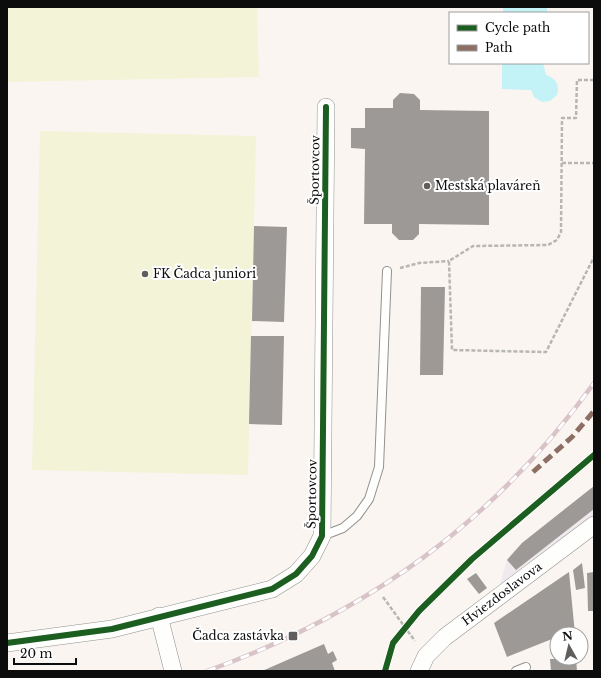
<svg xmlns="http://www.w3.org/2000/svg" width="601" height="678" font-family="'Libre Baskerville',serif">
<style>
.industrial{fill:#f0e9ee}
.pitch{fill:#f3f3d8}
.water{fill:#c3f2f7}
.building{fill:#9d9996}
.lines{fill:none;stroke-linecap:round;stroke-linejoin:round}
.service-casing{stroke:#93918f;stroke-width:10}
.minor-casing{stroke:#93918f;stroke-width:18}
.path{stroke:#b7b6b5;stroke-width:2.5;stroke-dasharray:4 2;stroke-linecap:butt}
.service{stroke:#fefefd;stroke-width:8}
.minor{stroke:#fefefd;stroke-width:17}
.rail-casing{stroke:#d7c3c8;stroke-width:4.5}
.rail{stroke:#fff;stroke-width:3;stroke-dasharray:9;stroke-linecap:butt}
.quiet{stroke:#8d6e63;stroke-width:5;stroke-dasharray:10 5;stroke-linecap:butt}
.cycleway-casing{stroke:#fff;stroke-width:8}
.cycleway{stroke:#1b5e20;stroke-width:6}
.poi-dot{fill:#5f5e5c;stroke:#fff;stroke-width:1.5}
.labels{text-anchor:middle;stroke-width:4;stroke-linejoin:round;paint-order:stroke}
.street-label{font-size:12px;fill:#0c0c0c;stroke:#fff}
.poi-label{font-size:12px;fill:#0c0c0c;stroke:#fff;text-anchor:start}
</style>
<rect width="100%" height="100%" fill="#faf5f0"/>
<polygon class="industrial" points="594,486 594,516 499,588 507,560 522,543"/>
<g class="pitch">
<polygon points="7,7 257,7 259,77 7,82"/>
<polygon points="40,131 256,136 248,475 32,470"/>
</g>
<g class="water">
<rect x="503" y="7" width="44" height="6"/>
<path d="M502,63H543L546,75C556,78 560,85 557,95L550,101L542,102L534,97L531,90L502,89Z"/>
</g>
<g class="building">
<polygon points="400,93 414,94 420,100 420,110 489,111 489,225 419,224 419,234 413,240 399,240 392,233 392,224 364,224 365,149 351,148 351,128 365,128 365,108 393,108 393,100"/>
<polygon points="254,226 287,227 284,322 252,321"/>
<polygon points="421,287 445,287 443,375 420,375"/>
<polygon points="251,336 284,336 282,425 249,424"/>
<polygon points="594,486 594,509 516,570 507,560 522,543"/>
<polygon points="582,563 585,588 576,590 573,570"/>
<polygon points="569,572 575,634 557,634 557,637 507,657 494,623"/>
<polygon points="594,572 594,611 588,611 587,573"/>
<polygon points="476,573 487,588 479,594 467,579"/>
<polygon points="324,644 328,654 333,651 337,660 332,663 335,671 262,671"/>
<polygon points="550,659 576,659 577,671 551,671"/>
</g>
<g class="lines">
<defs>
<g id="service">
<polyline points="322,536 343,528 357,516 369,499 379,467 387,271"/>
<polyline points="516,671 526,667"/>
</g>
<g id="minor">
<polyline points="159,616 173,671"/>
<polyline points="7,643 112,629 272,589 296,574 312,556 322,536 326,107"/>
<polyline points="419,671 426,656 445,637 594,525"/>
</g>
</defs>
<use href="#service" class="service-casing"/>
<use href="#minor" class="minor-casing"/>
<g class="path">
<polyline points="594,80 577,80 576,118 562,118 561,232 557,240 548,245 473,246 449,261 452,350 546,352 594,257"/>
<polyline points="562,163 594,163"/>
<polyline points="400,268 419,263 449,261"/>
<polyline points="383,597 415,641"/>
</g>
<use href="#service" class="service"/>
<use href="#minor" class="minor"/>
<defs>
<path id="rail" d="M207,671C368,613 494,522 594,383"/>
</defs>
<use href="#rail" class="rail-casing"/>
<use href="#rail" class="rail"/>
<polyline class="quiet" points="533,472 572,437 594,411"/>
<defs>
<g id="cycleway">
<polyline points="7,643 112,629 272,589 296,574 312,556 322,536 326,107"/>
<polyline points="385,671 393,643 419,611 472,559 594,455"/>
</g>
</defs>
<use href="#cycleway" class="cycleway-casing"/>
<use href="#cycleway" class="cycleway"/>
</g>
<g class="poi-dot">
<circle cx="427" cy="186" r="4"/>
<circle cx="145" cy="274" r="4"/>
<rect x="288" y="631" width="10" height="10" rx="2"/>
</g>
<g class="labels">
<g class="street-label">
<text transform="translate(315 170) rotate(-89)" y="4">Športovcov</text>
<text transform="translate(312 494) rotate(-89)" y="4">Športovcov</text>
<text transform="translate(502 594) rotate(-37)" y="4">Hviezdoslavova</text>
</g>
<g class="poi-label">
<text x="435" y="190">Mestská plaváreň</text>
<text x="153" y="278">FK Čadca juniori</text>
<text x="284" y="640" text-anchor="end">Čadca zastávka</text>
</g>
</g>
<rect width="601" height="678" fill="none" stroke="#0c0c0c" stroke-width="16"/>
<rect x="449" y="12" width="140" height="52" fill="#ffffff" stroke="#9e9e9e"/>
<rect x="457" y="25" width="20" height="6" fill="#1b5e20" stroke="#9e9e9e"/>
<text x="485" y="32" font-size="12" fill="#0c0c0c">Cycle path</text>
<rect x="457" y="45" width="20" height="6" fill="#8d6e63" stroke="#9e9e9e"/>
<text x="485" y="52" font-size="12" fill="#0c0c0c">Path</text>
<g transform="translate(569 646) rotate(352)"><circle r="19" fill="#ffffff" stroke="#9e9e9e"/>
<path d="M0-3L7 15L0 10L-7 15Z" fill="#5f5e5c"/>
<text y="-6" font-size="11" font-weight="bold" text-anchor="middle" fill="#0c0c0c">N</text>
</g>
<path d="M14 658v6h62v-6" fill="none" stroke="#0c0c0c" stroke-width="2"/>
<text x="20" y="658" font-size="12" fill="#0c0c0c" stroke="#ffffff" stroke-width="3" paint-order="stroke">20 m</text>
</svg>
